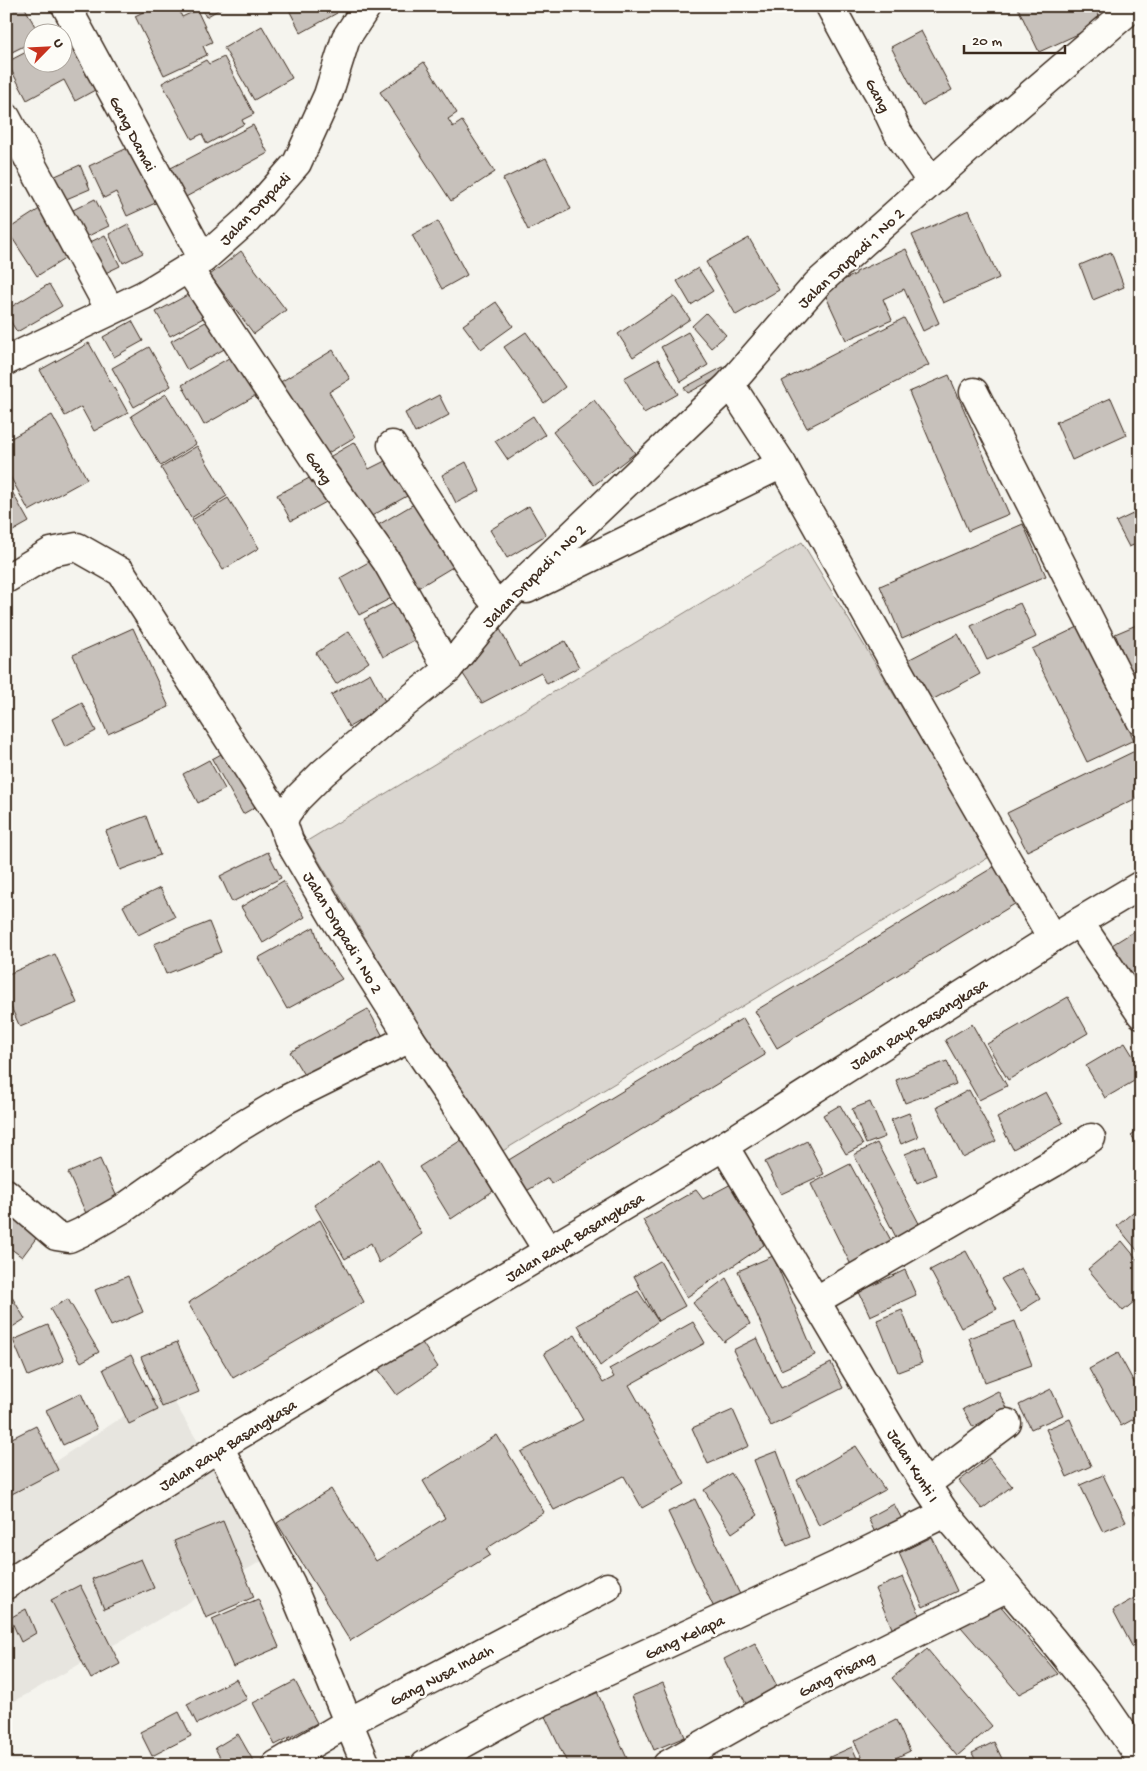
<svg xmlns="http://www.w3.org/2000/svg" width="1147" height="1771" font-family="'Gochi Hand',sans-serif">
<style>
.built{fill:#e7e5df}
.green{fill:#dad6d0;stroke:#8a8077}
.building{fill:#c7c1bb;stroke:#3b2a1e}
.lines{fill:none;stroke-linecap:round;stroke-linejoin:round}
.minor-casing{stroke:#3b2a1e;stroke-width:31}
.major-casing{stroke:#3b2a1e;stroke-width:31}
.minor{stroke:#fdfcf7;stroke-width:28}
.major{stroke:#fdfcf7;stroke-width:28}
.labels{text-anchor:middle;stroke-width:5;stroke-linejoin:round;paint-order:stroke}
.street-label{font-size:16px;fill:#3b2a1e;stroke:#fdfcf7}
</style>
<rect width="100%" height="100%" fill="#f5f4ee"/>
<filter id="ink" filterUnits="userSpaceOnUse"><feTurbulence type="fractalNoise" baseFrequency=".02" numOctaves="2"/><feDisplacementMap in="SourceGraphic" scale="10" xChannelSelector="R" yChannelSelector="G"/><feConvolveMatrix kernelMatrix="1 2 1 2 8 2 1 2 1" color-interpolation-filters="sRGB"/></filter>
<g filter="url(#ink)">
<polygon class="built" points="166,1388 267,1558 6,1706 6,1494"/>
<polygon class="green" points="802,542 991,856 496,1155 307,841"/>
<g class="building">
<polygon points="6,6 24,6 38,32 32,32 32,42 6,55"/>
<polygon points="155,6 177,6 182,17 197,10 212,42 203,46 207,55 164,75 135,16"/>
<polygon points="200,6 225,6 206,17"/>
<polygon points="287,6 333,6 337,13 301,33"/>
<polygon points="1017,6 1094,6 1102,23 1039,52"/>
<polygon points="262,26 292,78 254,100 224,48"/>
<polygon points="921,31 952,90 922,106 891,47"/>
<polygon points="64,32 95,90 75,101 64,80 27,100 7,62 32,49 32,62 62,62 62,33"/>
<polygon points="224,57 254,114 242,120 244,124 207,144 202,134 192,139 162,83 206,60 209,64"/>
<polygon points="424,62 457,113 448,119 453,127 462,121 495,172 451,201 380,92"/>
<polygon points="253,125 268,153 182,199 167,170"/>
<polygon points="136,144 162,200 127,216 116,192 104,198 89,166"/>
<polygon points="546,158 571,209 528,230 503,179"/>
<polygon points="80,165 90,189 64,200 53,177"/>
<polygon points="95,199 109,226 84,238 71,211"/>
<polygon points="41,208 71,255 37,276 7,230"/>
<polygon points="969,210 999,278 943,303 912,235"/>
<polygon points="438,221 467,275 442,289 412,235"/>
<polygon points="128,224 143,253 123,263 109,234"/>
<polygon points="105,235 120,266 95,278 80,247"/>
<polygon points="749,238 779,290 736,315 706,262"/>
<polygon points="906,249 939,323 923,331 904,289 883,299 892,320 846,340 823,290 856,274 856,272"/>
<polygon points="241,251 286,310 254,334 210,275"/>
<polygon points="1111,252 1124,287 1093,300 1080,265"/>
<polygon points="698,268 713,291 691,305 677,281"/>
<polygon points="49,284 62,306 17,332 6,314 6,310"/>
<polygon points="195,291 209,315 170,336 156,312"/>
<polygon points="674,296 690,319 633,357 618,334"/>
<polygon points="496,302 513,326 481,349 463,325"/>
<polygon points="706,313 726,335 711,348 692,326"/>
<polygon points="213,318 228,347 187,370 171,341"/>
<polygon points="904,318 929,365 807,428 782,381"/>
<polygon points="132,321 143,341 114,357 103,337"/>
<polygon points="526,332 565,387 544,403 504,347"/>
<polygon points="688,332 708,365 681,382 661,347"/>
<polygon points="89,343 128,413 94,431 81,407 65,416 40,370"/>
<polygon points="149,347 171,386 134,407 112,368"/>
<polygon points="333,350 350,379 329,392 355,437 318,459 274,386"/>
<polygon points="234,355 257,395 204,425 182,385"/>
<polygon points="658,359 678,394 644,413 624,378"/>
<polygon points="734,361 737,367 688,393 684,388"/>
<polygon points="949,375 1009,514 968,531 909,392"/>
<polygon points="166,394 196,444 161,466 131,416"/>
<polygon points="439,395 449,415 415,433 405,413"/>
<polygon points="1111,398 1127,435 1072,460 1056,422"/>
<polygon points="594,400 635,453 594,485 553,432"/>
<polygon points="52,415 87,479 29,511 6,469 6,441"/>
<polygon points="533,416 545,435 508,460 495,441"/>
<polygon points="355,442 369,469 387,460 407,496 361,522 326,459"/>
<polygon points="197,446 227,496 191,518 161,468"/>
<polygon points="466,462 480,491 456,503 442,475"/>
<polygon points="317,474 330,500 291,521 277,495"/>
<polygon points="6,481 29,522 6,535"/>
<polygon points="228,498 259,548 223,570 192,520"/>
<polygon points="419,501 456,565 411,592 373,528"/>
<polygon points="529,506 546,535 507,558 490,530"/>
<polygon points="1141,510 1141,542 1129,547 1116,522"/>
<polygon points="1023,524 1046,576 902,638 880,586"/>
<polygon points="376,558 395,596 359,615 340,578"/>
<polygon points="1141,567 1141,586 1134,570"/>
<polygon points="400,600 420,637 383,657 364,619"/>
<polygon points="1020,603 1036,637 987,660 971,626"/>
<polygon points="1141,623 1141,665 1130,670 1115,634"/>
<polygon points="1080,626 1134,740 1087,762 1032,649"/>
<polygon points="499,627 519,666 565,641 579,667 547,684 541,672 482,703 463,674"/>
<polygon points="133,628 169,707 108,734 73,655"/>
<polygon points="349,631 369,662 336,684 316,653"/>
<polygon points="958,634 980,674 928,702 906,661"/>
<polygon points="370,673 387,705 349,727 331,695"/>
<polygon points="1141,675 1141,692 1135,678"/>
<polygon points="82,703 96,731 65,747 52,719"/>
<polygon points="234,747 264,802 243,814 212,759"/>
<polygon points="1141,748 1141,796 1027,851 1007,813"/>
<polygon points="209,760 225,789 198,803 183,774"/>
<polygon points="146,816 160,855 120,870 106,831"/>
<polygon points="268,852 281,878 232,902 220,876"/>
<polygon points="997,865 1018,902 777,1048 755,1011"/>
<polygon points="283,881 305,917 263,943 241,907"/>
<polygon points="160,888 175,917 138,935 123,906"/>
<polygon points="209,922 221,952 166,974 154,944"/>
<polygon points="314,927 321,950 342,979 287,1009 258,958"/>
<polygon points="1141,927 1141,1004 1107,948"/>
<polygon points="55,954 77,1003 20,1027 6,996 6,975"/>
<polygon points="1068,997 1088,1033 1008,1080 987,1044"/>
<polygon points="368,1009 386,1042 310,1085 290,1052"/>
<polygon points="743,1018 765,1055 551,1184 548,1178 520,1195 502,1164"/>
<polygon points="972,1024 1007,1086 979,1100 945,1040"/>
<polygon points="1125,1043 1141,1069 1141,1077 1105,1098 1086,1066"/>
<polygon points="947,1061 956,1084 905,1103 896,1080"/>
<polygon points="969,1090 996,1141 963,1158 937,1107"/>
<polygon points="1046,1092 1063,1123 1013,1149 997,1118"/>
<polygon points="870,1102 885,1137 866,1144 852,1109"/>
<polygon points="840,1105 863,1145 846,1154 823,1115"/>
<polygon points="909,1113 918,1137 901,1144 891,1120"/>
<polygon points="1141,1128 1141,1149 1131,1135"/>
<polygon points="463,1139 493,1191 451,1219 419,1167"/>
<polygon points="807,1141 824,1174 781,1194 765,1162"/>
<polygon points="877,1143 924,1233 900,1245 854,1155"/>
<polygon points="925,1146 936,1175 917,1183 905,1154"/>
<polygon points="100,1159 121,1206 89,1220 68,1173"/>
<polygon points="379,1159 422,1234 379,1263 371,1243 345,1259 314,1205"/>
<polygon points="850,1164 894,1246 852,1267 811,1184"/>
<polygon points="733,1183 764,1245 687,1297 643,1220 696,1190 703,1199"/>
<polygon points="1141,1205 1141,1255 1117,1226"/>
<polygon points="6,1209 43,1229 22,1257 6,1245"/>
<polygon points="320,1220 364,1302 233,1378 188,1303"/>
<polygon points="1122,1241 1141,1264 1141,1296 1123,1311 1088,1269"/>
<polygon points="966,1251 997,1309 961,1328 930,1270"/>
<polygon points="773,1256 815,1355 781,1370 738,1271"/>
<polygon points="660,1261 685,1306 658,1321 634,1276"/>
<polygon points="1021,1268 1040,1299 1021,1311 1001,1279"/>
<polygon points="905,1270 916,1295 870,1316 859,1292"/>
<polygon points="128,1276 143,1312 111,1326 95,1290"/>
<polygon points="726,1278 750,1324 724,1342 693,1303"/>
<polygon points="6,1287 25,1319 6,1331"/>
<polygon points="638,1291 658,1321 600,1366 578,1325"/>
<polygon points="68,1299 99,1352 81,1362 50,1309"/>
<polygon points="902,1310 922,1363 898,1372 877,1320"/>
<polygon points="1015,1321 1032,1365 985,1382 969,1338"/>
<polygon points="693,1322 705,1343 629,1385 685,1484 642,1508 624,1476 554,1510 521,1452 583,1420 544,1353 575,1335 603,1383 614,1377 609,1369"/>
<polygon points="48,1325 64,1361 28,1376 13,1340"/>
<polygon points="757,1338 781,1388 831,1363 843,1388 791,1414 792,1416 771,1426 733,1350"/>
<polygon points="421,1341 438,1367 397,1395 378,1369"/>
<polygon points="177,1342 199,1392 162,1407 141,1357"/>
<polygon points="1118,1353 1141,1395 1141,1415 1121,1426 1089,1369"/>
<polygon points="131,1355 158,1410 129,1424 103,1369"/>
<polygon points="1051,1389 1063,1415 1031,1429 1019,1405"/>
<polygon points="998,1391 1007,1408 973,1427 963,1409"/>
<polygon points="81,1393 97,1429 63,1445 46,1410"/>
<polygon points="733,1410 749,1446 708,1464 692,1428"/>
<polygon points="1070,1419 1091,1466 1067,1477 1046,1429"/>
<polygon points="36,1426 58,1470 6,1497 6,1441"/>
<polygon points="497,1435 544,1512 486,1549 490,1555 350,1641 277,1523 331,1489 376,1561 445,1518 423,1481"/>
<polygon points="856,1446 885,1490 819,1526 797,1480"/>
<polygon points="777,1451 809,1537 787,1546 754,1460"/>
<polygon points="989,1458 1012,1486 982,1509 959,1481"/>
<polygon points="731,1473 758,1515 732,1533 704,1490"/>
<polygon points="1103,1475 1126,1522 1103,1532 1080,1485"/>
<polygon points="695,1499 743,1601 717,1614 668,1512"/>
<polygon points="1141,1502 1141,1523 1132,1507"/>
<polygon points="894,1504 905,1525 878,1539 868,1518"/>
<polygon points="223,1521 254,1597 206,1618 174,1541"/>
<polygon points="932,1537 957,1591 923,1607 899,1553"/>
<polygon points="141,1559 154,1588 104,1609 92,1579"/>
<polygon points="903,1577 923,1622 895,1635 875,1589"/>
<polygon points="80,1585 120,1664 91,1679 51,1600"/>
<polygon points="1136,1597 1141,1607 1141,1663 1113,1610"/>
<polygon points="994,1598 1058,1674 1019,1694 955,1620"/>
<polygon points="258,1599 279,1647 233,1667 212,1619"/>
<polygon points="26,1609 36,1633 21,1642 10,1618"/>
<polygon points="755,1643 781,1694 749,1710 724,1659"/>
<polygon points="927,1649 992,1726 957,1756 892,1678"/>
<polygon points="236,1679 247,1699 197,1724 187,1704"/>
<polygon points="295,1681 317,1723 275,1745 253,1703"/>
<polygon points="663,1683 685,1737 654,1750 632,1696"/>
<polygon points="594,1685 630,1765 568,1765 542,1710"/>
<polygon points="179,1712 191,1736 152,1756 140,1732"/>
<polygon points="896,1720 910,1751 881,1765 866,1765 854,1741"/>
<polygon points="238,1734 255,1764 255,1765 224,1765 215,1748"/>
<polygon points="994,1742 1005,1765 978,1765 972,1753"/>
<polygon points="852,1747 860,1765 812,1765"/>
</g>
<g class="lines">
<defs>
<g id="minor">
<polyline points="66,6 203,259"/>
<polyline points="830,6 856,54 882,99 898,133 931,181"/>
<polyline points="6,117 110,310"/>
<polyline points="188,268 323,472 387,562 448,669"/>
<polyline points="6,361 144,295 203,259 247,220 297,163 328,95 346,38 367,6"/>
<polyline points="730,384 782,464 903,679 1052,938"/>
<polyline points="974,392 1141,721"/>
<polyline points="392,445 485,590 498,606"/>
<polyline points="6,579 51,552 77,547 121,572 283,823"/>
<polyline points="527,589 782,464"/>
<polyline points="1079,922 1141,1014"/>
<polyline points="724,1146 912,1464 945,1513 1051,1638 1099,1698 1141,1759"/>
<polyline points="6,1193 56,1236 69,1238 82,1232 124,1208 233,1131 285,1100 410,1038"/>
<polyline points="548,1251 477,1137 410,1038 333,916 289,841 283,823 286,814 297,799 323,773 393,713 448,669 503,601 730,384 817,284 987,132 1134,6"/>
<polyline points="815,1301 1053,1163 1091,1138"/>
<polyline points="219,1447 291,1584 366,1765"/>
<polyline points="926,1484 1007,1423"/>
<polyline points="276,1765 349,1722 607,1587"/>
<polyline points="425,1765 526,1709 855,1557 945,1513"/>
<polyline points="667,1765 786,1698 1008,1587"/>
</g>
<polyline id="major" points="6,1585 219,1447 724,1146 1052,938 1141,885"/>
</defs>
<use href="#minor" class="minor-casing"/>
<use href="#major" class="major-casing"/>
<use href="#minor" class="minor"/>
<use href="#major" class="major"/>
</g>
</g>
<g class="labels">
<g class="street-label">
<text transform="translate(879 95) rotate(62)" y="6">Gang</text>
<text transform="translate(134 133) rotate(62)" y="6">Gang Damai</text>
<text transform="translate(254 208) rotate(-46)" y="6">Jalan Drupadi</text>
<text transform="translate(850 257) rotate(-43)" y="6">Jalan Drupadi 1 No 2</text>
<text transform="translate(320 467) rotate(56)" y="6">Gang</text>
<text transform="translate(533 575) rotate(-45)" y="6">Jalan Drupadi 1 No 2</text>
<text transform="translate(344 932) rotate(59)" y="6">Jalan Drupadi 1 No 2</text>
<text transform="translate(918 1023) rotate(-32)" y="6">Jalan Raya Basangkasa</text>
<text transform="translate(574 1236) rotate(-31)" y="6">Jalan Raya Basangkasa</text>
<text transform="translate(227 1444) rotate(-32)" y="6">Jalan Raya Basangkasa</text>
<text transform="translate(914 1465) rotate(58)" y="6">Jalan Kunti I</text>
<text transform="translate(684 1636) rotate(-25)" y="6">Gang Kelapa</text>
<text transform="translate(836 1673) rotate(-27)" y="6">Gang Pisang</text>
<text transform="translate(441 1674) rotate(-28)" y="6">Gang Nusa Indah</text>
</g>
</g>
<rect width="1147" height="1771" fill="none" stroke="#fdfcf7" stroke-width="25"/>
<rect x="12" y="12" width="1122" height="1746" fill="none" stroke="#3b2a1e" stroke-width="2" filter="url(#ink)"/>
<g transform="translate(48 48) rotate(66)"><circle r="24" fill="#fdfcf7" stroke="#afa8a0"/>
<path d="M0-4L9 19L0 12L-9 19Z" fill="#c8321e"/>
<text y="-8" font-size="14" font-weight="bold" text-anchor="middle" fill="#3b2a1e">U</text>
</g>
<path d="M964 45v8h101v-8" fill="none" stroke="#3b2a1e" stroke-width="2.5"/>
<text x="972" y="45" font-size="15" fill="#3b2a1e" stroke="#fdfcf7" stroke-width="4" paint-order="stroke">20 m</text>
</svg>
